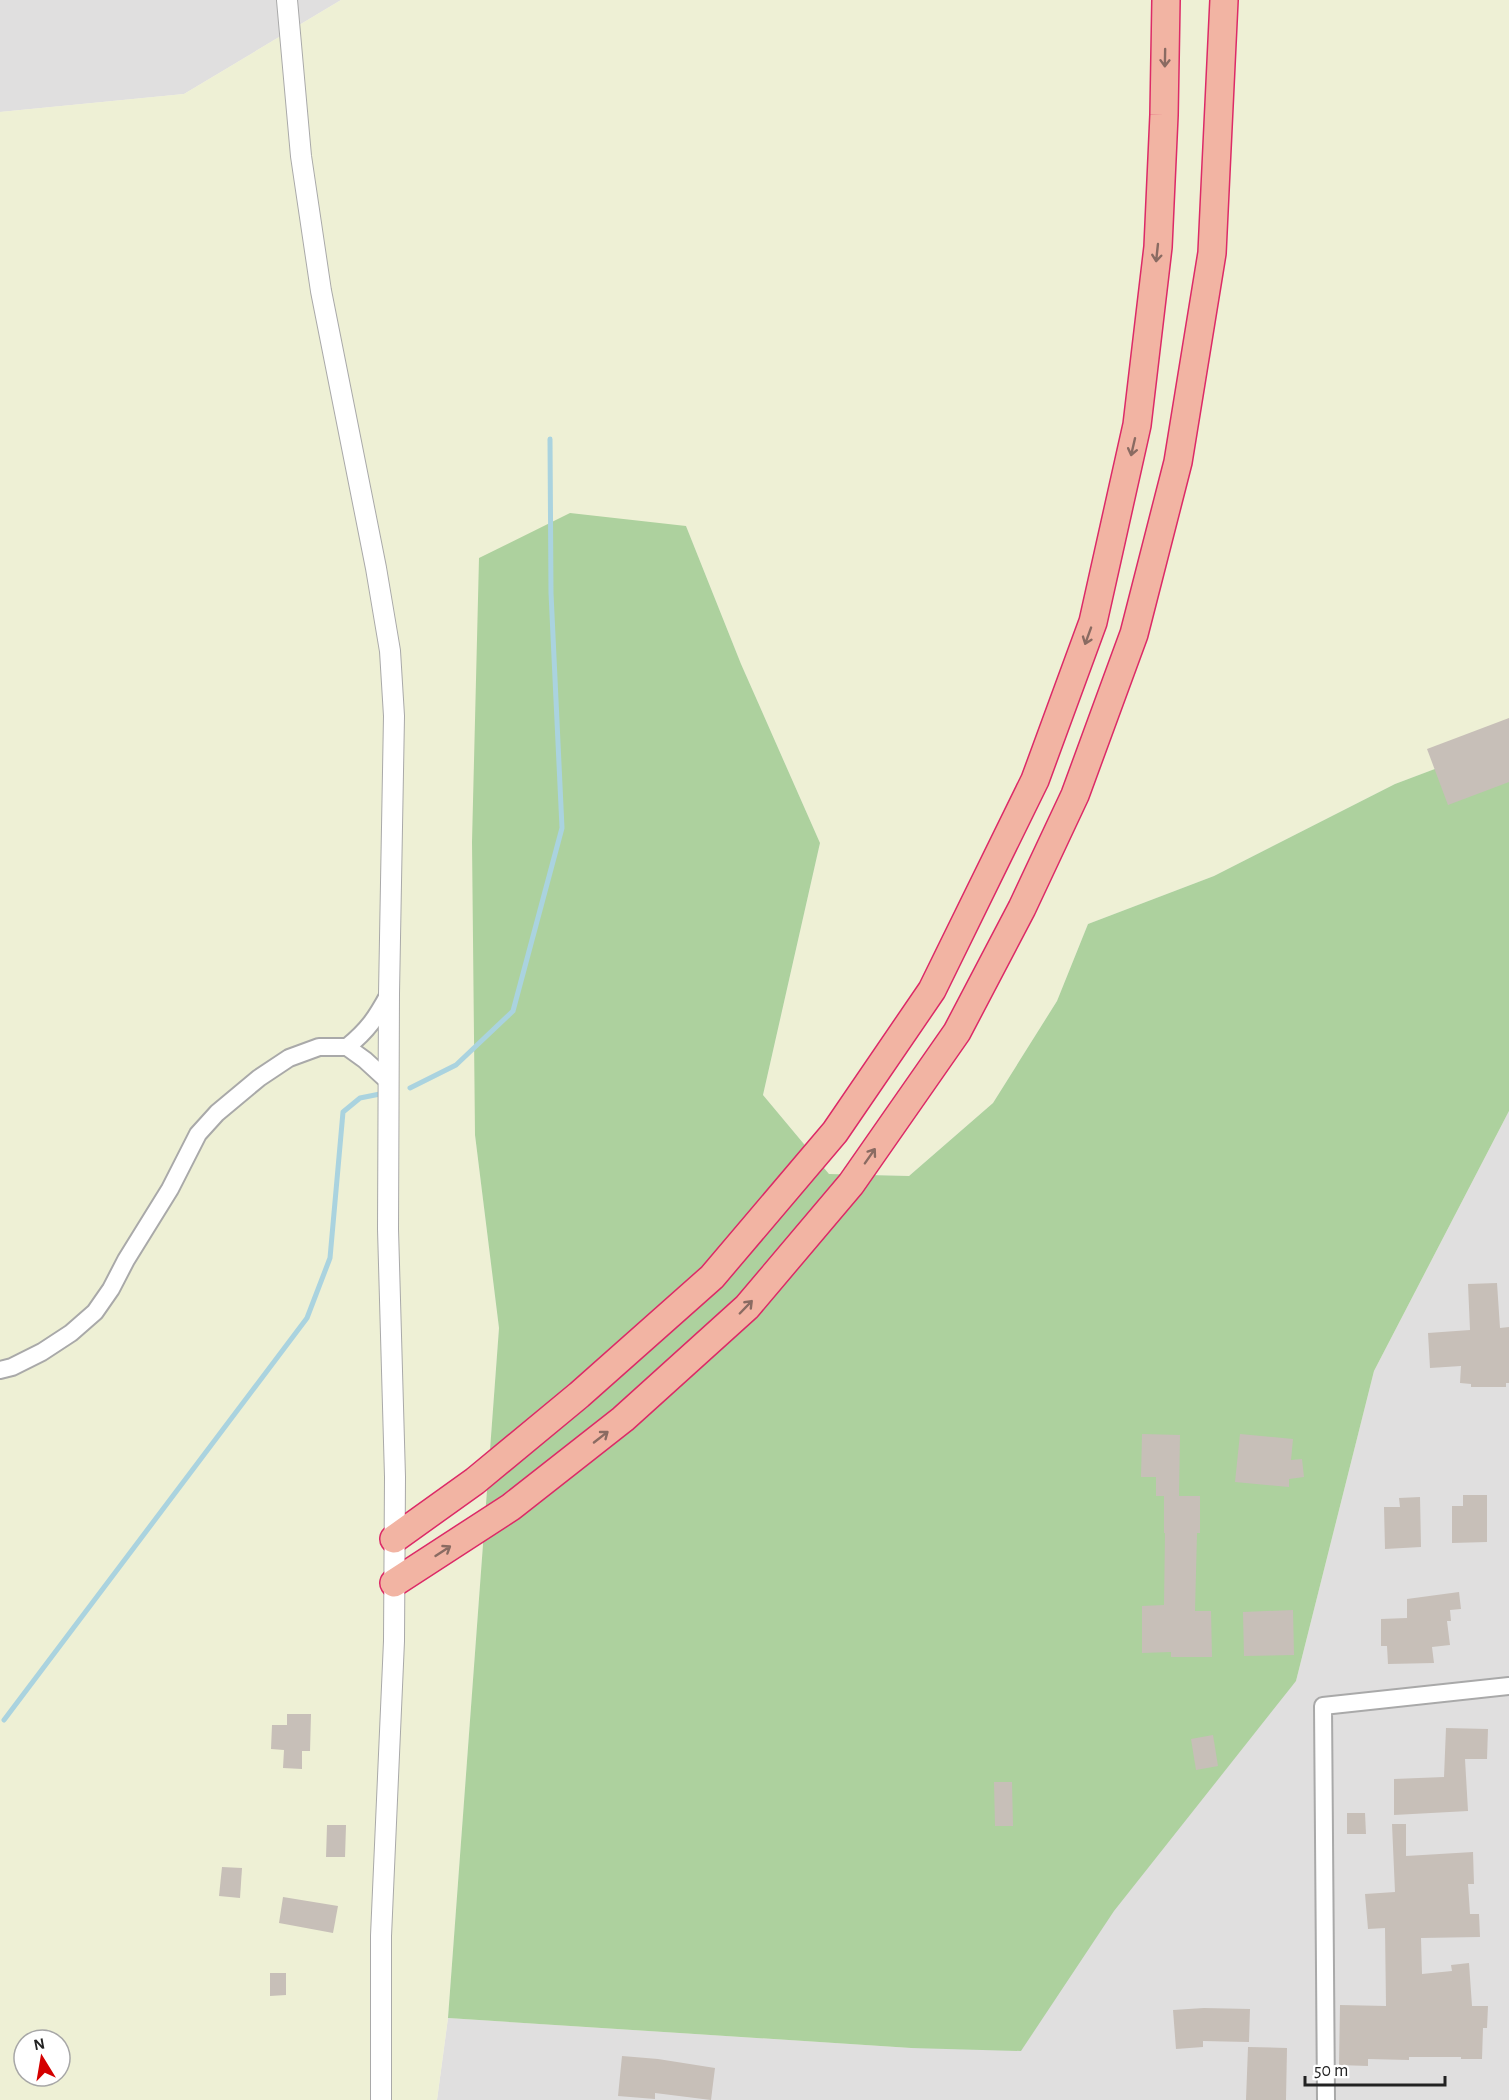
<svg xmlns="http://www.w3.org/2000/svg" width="1509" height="2100" font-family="'Alegreya Sans',sans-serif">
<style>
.residential{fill:#e0dfdf}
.farmland{fill:#eef0d5;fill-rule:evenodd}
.forest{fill:#add19e}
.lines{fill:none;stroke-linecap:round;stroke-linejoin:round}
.stream{stroke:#aad3df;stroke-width:5}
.building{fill:#c7bfb8}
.minor-casing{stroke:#a9a9a9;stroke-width:20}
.tertiary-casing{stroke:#a9a9a9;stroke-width:22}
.trunk-casing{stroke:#dc2a67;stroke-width:30}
.minor{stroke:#fff;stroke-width:16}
.tertiary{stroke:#fff;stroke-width:20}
.trunk{stroke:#f2b4a3;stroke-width:27}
.oneway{stroke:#8a6b62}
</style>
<rect width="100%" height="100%" fill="#f2efe9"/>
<g class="residential">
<polygon points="0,0 341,0 184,94 0,112"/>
<polygon points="1509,1111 1509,2100 437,2100 448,2018 911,2048 1296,1681 1374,1371"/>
</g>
<path class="farmland" d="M341,0H1509V741L1395,784L1214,876L1088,924L1057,1001L993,1103L909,1176L829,1174L763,1095L820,843L741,664L686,526L475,1135L499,1328L448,2018L437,2100H0V112L184,94ZM24,2040H60V2076H24Z"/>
<polygon class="forest" points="570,513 686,526 741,664 820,843 763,1095 829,1174 909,1176 993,1103 1057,1001 1088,924 1214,876 1395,784 1509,741 1509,1111 1374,1371 1296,1681 1114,1911 1021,2051 911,2048 448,2018 499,1328 475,1135 472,842 479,558"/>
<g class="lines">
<g class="stream">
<polyline points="410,1088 456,1065 513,1011 562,828 551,593 550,439"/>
<polyline points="4,1720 307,1318 330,1258 343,1112 360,1098 380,1094"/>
</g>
</g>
<g class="building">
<polygon points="1509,718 1509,782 1448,805 1427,749"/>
<polygon points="1497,1283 1500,1328 1509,1327 1509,1383 1506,1383 1506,1387 1471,1387 1471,1384 1460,1383 1461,1366 1430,1368 1428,1333 1470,1330 1468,1284"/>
<polygon points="1142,1434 1180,1435 1179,1496 1200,1496 1200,1533 1197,1533 1195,1611 1211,1611 1212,1657 1171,1657 1171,1652 1142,1653 1142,1606 1164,1605 1165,1533 1164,1533 1164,1496 1156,1496 1156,1477 1141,1477"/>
<polygon points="1240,1434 1293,1439 1291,1460 1302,1459 1304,1477 1289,1479 1289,1487 1235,1482"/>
<polygon points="1463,1495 1487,1495 1487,1542 1452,1543 1452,1506 1463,1506"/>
<polygon points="1420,1497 1421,1547 1385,1549 1384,1507 1400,1507 1399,1498"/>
<polygon points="1459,1592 1461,1609 1450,1610 1451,1621 1447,1621 1450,1645 1432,1647 1434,1663 1388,1664 1387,1646 1381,1646 1381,1619 1407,1618 1407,1599"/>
<polygon points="1293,1610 1294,1655 1244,1656 1243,1612"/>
<polygon points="287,1714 311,1714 310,1751 302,1751 302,1769 283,1768 284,1750 271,1749 272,1725 287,1725"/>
<polygon points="1446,1728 1488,1729 1487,1759 1465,1759 1468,1811 1394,1815 1394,1779 1444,1777"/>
<polygon points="1213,1735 1218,1766 1196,1770 1191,1739"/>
<polygon points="994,1782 1012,1782 1013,1826 995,1826"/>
<polygon points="1347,1813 1365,1813 1366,1834 1347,1834"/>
<polygon points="1392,1824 1406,1824 1406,1856 1473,1852 1474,1884 1468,1884 1470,1914 1479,1914 1480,1937 1421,1938 1422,1974 1452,1971 1451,1965 1469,1963 1472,2006 1488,2006 1487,2028 1483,2028 1482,2059 1461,2059 1461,2057 1409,2057 1409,2060 1368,2059 1368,2066 1339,2065 1340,2005 1386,2006 1385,1928 1368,1929 1365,1894 1395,1892"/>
<polygon points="327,1825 346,1825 345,1857 326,1857"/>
<polygon points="222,1867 242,1868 240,1898 219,1896"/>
<polygon points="283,1897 338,1906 333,1933 279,1923"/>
<polygon points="270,1973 286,1973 286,1995 270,1996"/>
<polygon points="1204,2008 1250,2009 1249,2042 1203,2041 1203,2047 1176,2049 1173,2010"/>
<polygon points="1248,2047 1287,2048 1286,2100 1246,2100"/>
<polygon points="622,2056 658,2059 715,2068 711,2100 655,2093 655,2099 618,2096"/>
</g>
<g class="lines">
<defs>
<g id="minor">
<path d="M347,1047C368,1030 376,1018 389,994"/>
<polyline points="0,1370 12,1367 42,1352 71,1333 95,1312 111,1289 126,1260 170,1189 198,1134 217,1113 259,1078 289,1058 319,1047 347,1047 365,1060 389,1082"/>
<polyline points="1326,2100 1323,1706 1509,1686"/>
</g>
<polyline id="tertiary" points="287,0 301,156 321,291 376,568 390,651 394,716 389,994 388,1229 395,1477 394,1641 381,1936 381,2100"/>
<g id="trunk">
<polyline points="394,1539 475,1481 579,1395 712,1277 835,1132 932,990 1035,780 1093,622 1137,425 1158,247 1164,115 1166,0"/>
<polyline points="394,1583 511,1507 623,1419 747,1307 851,1184 957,1032 1022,908 1075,795 1134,634 1178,462 1212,253 1224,0"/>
</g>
</defs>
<use href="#minor" class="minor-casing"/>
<use href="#tertiary" class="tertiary-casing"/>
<use href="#trunk" class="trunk-casing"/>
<use href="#minor" class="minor"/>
<use href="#tertiary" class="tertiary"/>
<use href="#trunk" class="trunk"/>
</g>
<defs><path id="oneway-shaft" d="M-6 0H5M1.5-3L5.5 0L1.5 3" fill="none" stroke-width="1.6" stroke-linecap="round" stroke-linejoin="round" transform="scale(1.5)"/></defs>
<g class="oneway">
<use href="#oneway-shaft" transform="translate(1165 58) rotate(91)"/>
<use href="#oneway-shaft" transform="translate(1157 253) rotate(96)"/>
<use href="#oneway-shaft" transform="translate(1133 447) rotate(103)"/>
<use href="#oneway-shaft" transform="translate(1088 636) rotate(110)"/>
<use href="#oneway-shaft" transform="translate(870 1156) rotate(-55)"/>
<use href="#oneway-shaft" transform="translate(746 1307) rotate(-46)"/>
<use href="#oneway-shaft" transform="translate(601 1437) rotate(-38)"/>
<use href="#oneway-shaft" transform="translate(443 1551) rotate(-33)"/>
</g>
<g transform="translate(42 2058) rotate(349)"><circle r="28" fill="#ffffff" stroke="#a7a7a7" stroke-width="1.5"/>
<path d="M0-4.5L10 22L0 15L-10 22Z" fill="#d40000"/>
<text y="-9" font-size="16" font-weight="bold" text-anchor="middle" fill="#222222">N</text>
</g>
<path d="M1305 2076v9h140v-9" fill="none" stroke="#222222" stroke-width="3"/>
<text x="1314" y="2076" font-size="18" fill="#222222" stroke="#ffffff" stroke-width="4.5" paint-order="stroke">50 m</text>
</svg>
